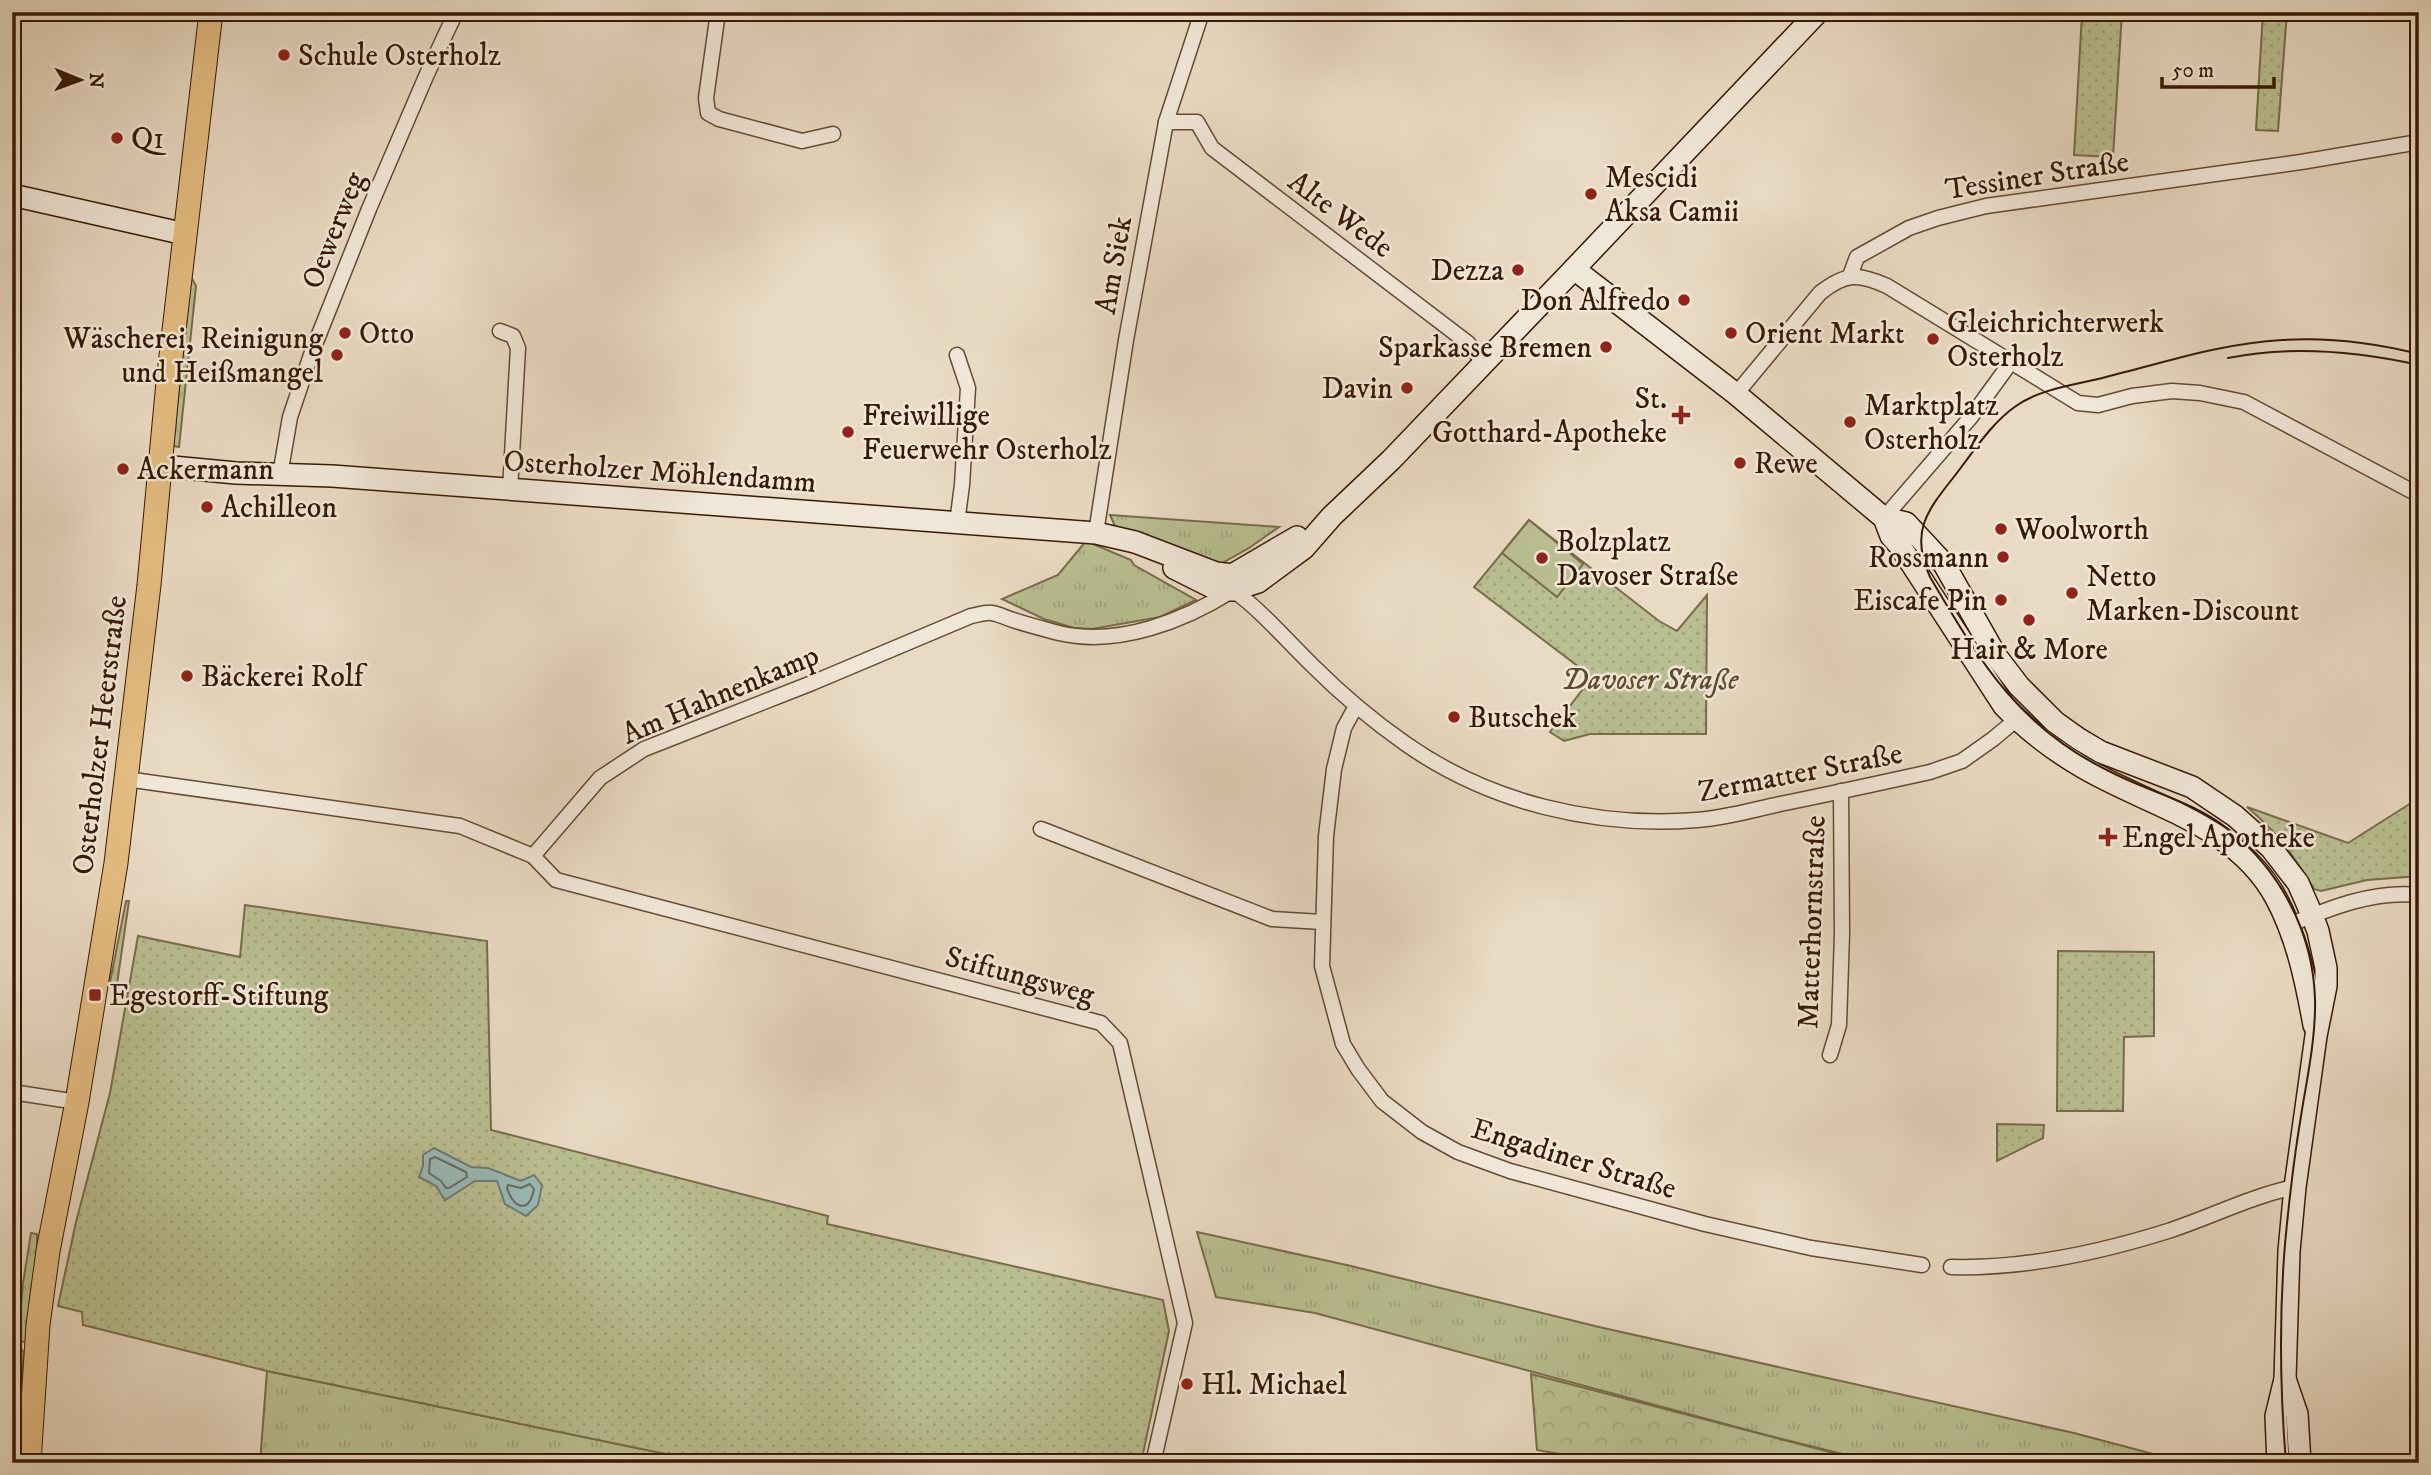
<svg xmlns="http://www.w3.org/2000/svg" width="2431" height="1475" font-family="'IM FELL DW Pica',serif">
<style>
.grass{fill:url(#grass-tufts);stroke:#786c4a;stroke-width:2}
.forest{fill:url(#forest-crowns);stroke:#786c4a;stroke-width:2}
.park{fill:url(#park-dots);stroke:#786c4a;stroke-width:2}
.pitch{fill:#b9bf92;stroke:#786c4a;stroke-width:2}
.water{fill:#98bab9;stroke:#727a70;stroke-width:2}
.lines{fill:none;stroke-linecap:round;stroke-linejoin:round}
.shore{stroke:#686a5e;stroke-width:2}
.street-casing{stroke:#644a32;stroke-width:17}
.secondary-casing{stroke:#381a02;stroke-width:24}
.primary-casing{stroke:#381a02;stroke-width:25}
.street{stroke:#f1e7d8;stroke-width:14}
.secondary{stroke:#f1e7d8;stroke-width:21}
.primary{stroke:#e4bd82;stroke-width:23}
.tram{stroke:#381a02;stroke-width:2}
.poi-dot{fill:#8f2418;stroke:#f1e7d8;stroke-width:2.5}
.labels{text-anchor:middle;stroke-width:5;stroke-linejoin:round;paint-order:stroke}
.poi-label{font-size:30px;fill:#381a02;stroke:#f1e7d8;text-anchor:start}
.street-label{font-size:30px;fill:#381a02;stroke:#f1e7d8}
.park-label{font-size:30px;font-style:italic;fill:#5f4c2d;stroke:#f1e7d8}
</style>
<defs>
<pattern id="grass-tufts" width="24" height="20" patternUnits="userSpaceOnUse" patternTransform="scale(1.75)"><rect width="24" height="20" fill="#b9bf92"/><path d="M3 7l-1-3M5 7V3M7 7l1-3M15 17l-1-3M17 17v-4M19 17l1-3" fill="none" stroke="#a0a47c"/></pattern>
<pattern id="forest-crowns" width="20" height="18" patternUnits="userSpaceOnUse" patternTransform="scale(1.75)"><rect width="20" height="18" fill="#b9bf92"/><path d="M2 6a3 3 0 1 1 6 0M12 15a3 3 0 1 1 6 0" fill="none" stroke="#a0a47c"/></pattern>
<pattern id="park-dots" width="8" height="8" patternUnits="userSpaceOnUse" patternTransform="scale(1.75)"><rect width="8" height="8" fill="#b9bf92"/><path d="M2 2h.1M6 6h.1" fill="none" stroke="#a0a47c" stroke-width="1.8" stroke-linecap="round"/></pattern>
</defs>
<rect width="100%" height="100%" fill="#e9dac3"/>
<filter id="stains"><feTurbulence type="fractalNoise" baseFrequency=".00286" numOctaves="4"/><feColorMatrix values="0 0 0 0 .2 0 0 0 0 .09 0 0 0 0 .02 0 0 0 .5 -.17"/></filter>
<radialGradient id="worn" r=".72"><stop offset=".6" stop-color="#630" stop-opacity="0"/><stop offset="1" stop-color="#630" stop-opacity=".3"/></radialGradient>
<g class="grass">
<polygon points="191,277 196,286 179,447 173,446"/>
<polygon points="1110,515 1279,527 1249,548 1215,567 1173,547 1115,526"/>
<polygon points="1086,541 1131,560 1134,565 1196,600 1160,617 1092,629 1074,628 1044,619 1002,599 1058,575"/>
<polygon points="126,901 129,901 117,984 110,982"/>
<polygon points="1197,1232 1351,1266 1599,1327 2074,1433 2187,1463 1879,1463 1766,1435 1315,1313 1216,1297"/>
<polygon points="31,1233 37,1234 37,1247 26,1341 18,1343 23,1283"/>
<polygon points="17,1350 22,1350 24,1353 19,1417 15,1423 12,1423"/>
<polygon points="267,1371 709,1463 260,1463"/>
</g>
<polygon class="forest" points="1531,1374 1872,1463 1609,1463 1537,1450"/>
<g class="park">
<polygon points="2049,12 2122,12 2113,157 2074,155 2082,14"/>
<polygon points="2263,12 2287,12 2278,131 2256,130"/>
<polygon points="1529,520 1659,621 1677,631 1707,595 1706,734 1590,734 1564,741 1550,732 1592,677 1474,587"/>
<path d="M2419,798V876L2367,880L2321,891L2314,889C2293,855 2278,833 2247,807L2348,843Z"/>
<polygon points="245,905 487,941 491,1130 828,1216 827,1224 1163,1300 1169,1331 1141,1463 709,1463 267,1371 83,1325 82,1312 58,1306 76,1222 110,1093 138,936 240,957"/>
<polygon points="2058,951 2154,952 2154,1036 2124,1037 2123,1111 2057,1111"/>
<polygon points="1997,1124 2044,1125 2043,1138 1997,1161"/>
</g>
<polygon class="pitch" points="1529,520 1583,564 1557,597 1502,553"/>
<polygon class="water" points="434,1148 471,1167 488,1168 521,1181 534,1175 542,1185 538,1205 526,1216 505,1204 497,1181 475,1181 445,1200 436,1186 419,1177 423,1166 423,1155"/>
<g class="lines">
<g class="shore">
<polygon points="435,1157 466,1172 467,1177 449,1188 446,1188 441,1181 429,1173 430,1159"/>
<path d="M530,1184L534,1189C529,1214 514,1209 507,1188L508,1185L521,1188Z"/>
</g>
<defs>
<g id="street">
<polyline points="718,12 706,98 708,113 719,119 802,141 833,134"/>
<polyline points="1166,122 1197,122 1212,148 1468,343 1483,362"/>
<polyline points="1850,276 1857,257 1909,228 1938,218 1986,206 2301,162 2419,142"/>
<polyline points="500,331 513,336 518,348 510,490"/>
<path d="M1736,394L1820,293C1845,273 1858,273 1887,286L2078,403L2098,405L2132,396L2172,391L2200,393L2244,402L2419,495"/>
<polyline points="280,475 290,417 312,352 369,209 427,74 456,12"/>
<polyline points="1884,518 1971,417 2011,362"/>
<polyline points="957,523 962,485 968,388 957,355"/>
<polyline points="1096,533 1126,340 1166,122 1202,12"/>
<polyline points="1356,706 1344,728 1334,769 1326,836 1322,966 1343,1044 1358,1069 1382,1101 1422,1132 1458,1152 1510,1171 1705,1224 1811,1248 1922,1265"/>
<polyline points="126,779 460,826 533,856 556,880 1101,1023 1120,1043 1185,1323 1153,1463"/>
<polyline points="1041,829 1272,919 1322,922"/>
<path d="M533,856L600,778L644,749L812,683L971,616C977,615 986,612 992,613C999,614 1006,618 1013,620C1028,625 1044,629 1059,633C1118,647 1184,621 1233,590C1263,612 1286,640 1313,666C1342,695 1373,721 1406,744C1490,803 1596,828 1697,820C1726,818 1752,810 1780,804C1830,794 1880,783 1930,772L1962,761L1993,739L2017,719"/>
<path d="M2289,925C2330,908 2374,890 2419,895"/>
<polyline points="1830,1055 1839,1025 1842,934 1841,791"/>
<polyline points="12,1092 77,1102"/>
<path d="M1951,1267C2025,1269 2098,1253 2168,1231C2211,1217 2251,1196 2295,1187"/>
</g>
<g id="secondary">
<polyline points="12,195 185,234"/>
<polyline points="1574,269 1736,394 1884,518 1906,523 1944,564 1996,656 2019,686 2055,722 2079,739 2101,752 2192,787 2235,816 2271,848 2298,883 2312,915 2318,931 2326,968 2326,986 2316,1036 2295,1187 2289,1251 2285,1379 2276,1416 2278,1463"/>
<polyline points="162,466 236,473 332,476 1096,533 1135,542 1216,573 1232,575"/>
<path d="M1884,518L1891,536L1900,546L2004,706C2028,731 2055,751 2084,768C2151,807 2236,824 2276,898C2297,937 2306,981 2314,1025"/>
<polyline points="1174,568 1218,590 1233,590 1258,582 1304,548 1332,516 1391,460 1574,269 1818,12"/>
<polyline points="1232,575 1297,537"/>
<polyline points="2285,1379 2297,1414 2300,1463"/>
</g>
<polyline id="primary" points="29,1463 38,1325 48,1251 77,1102 116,863 149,585 168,382 211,12"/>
</defs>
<use href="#street" class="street-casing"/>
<use href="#secondary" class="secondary-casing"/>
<use href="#primary" class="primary-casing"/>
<use href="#street" class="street"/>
<use href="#secondary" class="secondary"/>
<use href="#primary" class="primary"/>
<g class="tram">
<path d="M2228,358C2292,345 2356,351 2419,365"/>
<path d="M2286,1463C2280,1390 2279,1317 2285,1244C2289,1201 2294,1158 2301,1116C2307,1078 2316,1038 2315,999C2313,932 2280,870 2228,829C2195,803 2154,793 2117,775C2020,730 1982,665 1930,577C1910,533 1926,512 1953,478C1972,454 1991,423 2016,406C2041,388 2077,385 2106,377C2163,363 2223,343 2282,340C2327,337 2375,343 2419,354"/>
</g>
</g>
<g class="poi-dot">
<circle cx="284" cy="55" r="7"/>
<circle cx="117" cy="138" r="7"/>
<circle cx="1591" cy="194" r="7"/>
<circle cx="1518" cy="270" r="7"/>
<circle cx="1684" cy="300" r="7"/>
<circle cx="345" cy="333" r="7"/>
<circle cx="1731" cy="333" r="7"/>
<circle cx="1933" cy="339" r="7"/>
<circle cx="1606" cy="347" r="7"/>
<circle cx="337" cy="355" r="7"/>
<circle cx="1407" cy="388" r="7"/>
<path d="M1677.5 404.5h7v7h7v7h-7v7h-7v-7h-7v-7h7z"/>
<circle cx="1850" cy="422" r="7"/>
<circle cx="848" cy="432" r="7"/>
<circle cx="1740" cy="463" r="7"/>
<circle cx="123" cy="469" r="7"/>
<circle cx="207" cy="507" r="7"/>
<circle cx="2001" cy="529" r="7"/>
<circle cx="2003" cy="557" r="7"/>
<circle cx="1542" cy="558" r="7"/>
<circle cx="2072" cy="593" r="7"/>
<circle cx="2001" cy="600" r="7"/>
<circle cx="2029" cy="620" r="7"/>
<circle cx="187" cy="676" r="7"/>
<circle cx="1454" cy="717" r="7"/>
<path d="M2104.5 826.5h7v7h7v7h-7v7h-7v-7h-7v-7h7z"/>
<rect x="88" y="988" width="14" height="14" rx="3.5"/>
<circle cx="1187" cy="1384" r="7"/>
</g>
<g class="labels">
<g class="poi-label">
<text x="298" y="65">Schule Osterholz</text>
<text x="131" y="148">Q1</text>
<text x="1605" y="187">Mescidi<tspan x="1605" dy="34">Aksa Camii</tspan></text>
<text x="1504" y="280" text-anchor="end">Dezza</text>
<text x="1670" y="310" text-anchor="end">Don Alfredo</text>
<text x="1947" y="332">Gleichrichterwerk<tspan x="1947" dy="34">Osterholz</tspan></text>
<text x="359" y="343">Otto</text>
<text x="1745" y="343">Orient Markt</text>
<text x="323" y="348" text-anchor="end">Wäscherei, Reinigung<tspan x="323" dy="34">und Heißmangel</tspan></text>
<text x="1592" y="357" text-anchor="end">Sparkasse Bremen</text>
<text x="1393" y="398" text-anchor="end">Davin</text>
<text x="1667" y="408" text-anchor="end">St.<tspan x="1667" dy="34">Gotthard-Apotheke</tspan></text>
<text x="1864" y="415">Marktplatz<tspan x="1864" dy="34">Osterholz</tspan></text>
<text x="862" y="425">Freiwillige<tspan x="862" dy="34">Feuerwehr Osterholz</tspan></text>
<text x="1754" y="473">Rewe</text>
<text x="137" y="479">Ackermann</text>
<text x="221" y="517">Achilleon</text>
<text x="2015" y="539">Woolworth</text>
<text x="1556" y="551">Bolzplatz<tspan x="1556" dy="34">Davoser Straße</tspan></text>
<text x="1989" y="567" text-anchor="end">Rossmann</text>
<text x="2086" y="586">Netto<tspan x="2086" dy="34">Marken-Discount</tspan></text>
<text x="1987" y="610" text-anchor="end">Eiscafe Pin</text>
<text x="2029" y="659" text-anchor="middle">Hair &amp; More</text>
<text x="201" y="686">Bäckerei Rolf</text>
<text x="1468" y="727">Butschek</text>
<text x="2122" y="847">Engel Apotheke</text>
<text x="109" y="1005">Egestorff-Stiftung</text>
<text x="1201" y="1394">Hl. Michael</text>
</g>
<g class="street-label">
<text transform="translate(2037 175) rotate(-9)" y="10">Tessiner Straße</text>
<text transform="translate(1341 214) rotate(37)" y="10">Alte Wede</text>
<text transform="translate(333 230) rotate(-68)" y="10">Oewerweg</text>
<text transform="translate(1113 265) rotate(-80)" y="10">Am Siek</text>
<text transform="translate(660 471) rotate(4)" y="10">Osterholzer Möhlendamm</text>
<text transform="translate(720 694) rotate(-23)" y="10">Am Hahnenkamp</text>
<text transform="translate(99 735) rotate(-83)" y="10">Osterholzer Heerstraße</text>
<text transform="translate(1800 772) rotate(-11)" y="10">Zermatter Straße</text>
<text transform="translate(1811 922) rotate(-88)" y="10">Matterhornstraße</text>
<text transform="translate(1020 975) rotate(15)" y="10">Stiftungsweg</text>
<text transform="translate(1574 1158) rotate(17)" y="10">Engadiner Straße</text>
</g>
<g class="park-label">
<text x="1650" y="689">Davoser Straße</text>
</g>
</g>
<rect width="2431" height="1475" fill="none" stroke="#e9dac3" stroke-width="42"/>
<rect x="14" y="14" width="2403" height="1447" fill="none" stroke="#381a02" stroke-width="3.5"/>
<rect x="21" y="21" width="2389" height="1433" fill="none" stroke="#381a02" stroke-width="2"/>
<g transform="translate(80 80) rotate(91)" stroke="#f1e7d8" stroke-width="5" paint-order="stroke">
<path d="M0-5L12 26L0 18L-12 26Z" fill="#381a02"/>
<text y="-10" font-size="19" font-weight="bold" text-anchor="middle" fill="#381a02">N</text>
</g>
<path d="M2162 77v10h112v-10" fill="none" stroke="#381a02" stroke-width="3.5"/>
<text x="2172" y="77" font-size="21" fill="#381a02" stroke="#f1e7d8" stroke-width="5" paint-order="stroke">50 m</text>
<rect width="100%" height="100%" filter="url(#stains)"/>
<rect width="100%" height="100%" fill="url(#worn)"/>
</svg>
